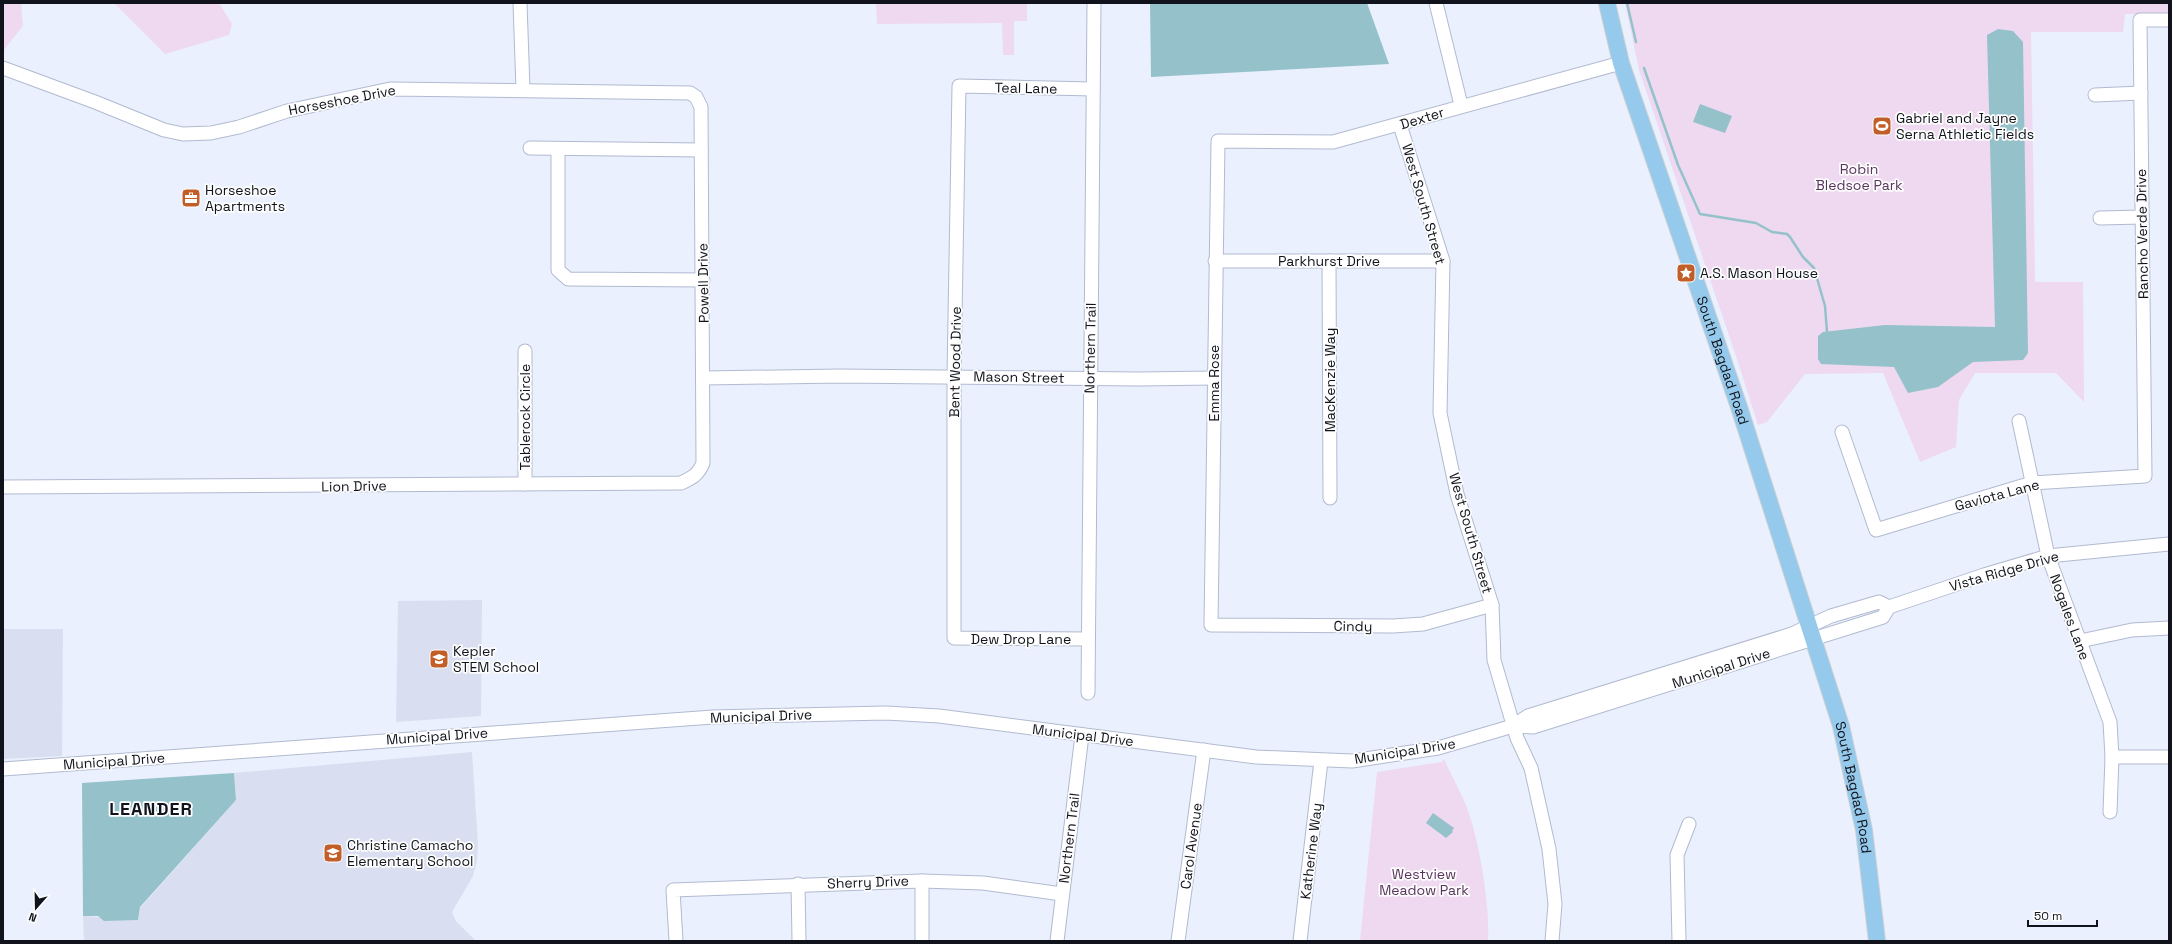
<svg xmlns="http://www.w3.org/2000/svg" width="2172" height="944" font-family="'Space Grotesk',sans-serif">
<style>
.built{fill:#d9dff1}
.green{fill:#eed9f0}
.water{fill:#95c1ca}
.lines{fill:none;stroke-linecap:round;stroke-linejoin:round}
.stream{stroke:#95c1ca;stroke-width:2.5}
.minor-casing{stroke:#b1bad0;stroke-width:15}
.major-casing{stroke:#cfd0d1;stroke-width:18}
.minor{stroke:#fff;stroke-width:13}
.major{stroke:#95caed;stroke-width:16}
.labels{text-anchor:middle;stroke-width:3.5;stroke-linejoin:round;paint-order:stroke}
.street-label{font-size:14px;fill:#10131b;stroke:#fdfdfd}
.poi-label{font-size:14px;fill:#10131b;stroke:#fdfdfd;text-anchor:start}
.park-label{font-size:14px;fill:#59355d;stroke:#fdfdfd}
.district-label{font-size:18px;font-weight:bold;letter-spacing:1px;fill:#10131b;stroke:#fdfdfd}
</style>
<rect width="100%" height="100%" fill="#eaf0fd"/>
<g class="built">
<polygon points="482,600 481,716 396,722 398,601"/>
<polygon points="3,629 63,629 62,756 3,759"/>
<polygon points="472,752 478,845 477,861 473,876 452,912 456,921 476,941 84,941 83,916 138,920 140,908 236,800 234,773"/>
</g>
<g class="green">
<polygon points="3,3 21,3 23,26 3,51"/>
<polygon points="114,3 219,3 232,24 229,35 165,54"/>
<polygon points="876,3 1027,3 1027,21 1014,21 1014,55 1003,55 1002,23 877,24"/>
<polygon points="1625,3 2169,3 2169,14 2125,14 2123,32 2031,32 2035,282 2083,282 2084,402 2056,373 1975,373 1959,400 1956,447 1920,462 1883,373 1805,374 1767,422 1758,425 1736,356 1639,70"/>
<path d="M1444,759C1453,779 1465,799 1471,820C1481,852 1490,908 1488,941H1360L1377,772L1442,762Z"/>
</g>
<g class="water">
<polygon points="1150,3 1367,3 1389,64 1151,77"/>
<polygon points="1998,29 2013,31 2023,42 2028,353 2023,360 1973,362 1938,387 1908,393 1894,367 1821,364 1818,359 1818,336 1823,332 1885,325 1995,327 1987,35"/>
<polygon points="1700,104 1732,116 1725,133 1693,122"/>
<polygon points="234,773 236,800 140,907 138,920 104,921 98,916 83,916 82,783"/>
<polygon points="1433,813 1454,828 1452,831 1453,832 1446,838 1426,823"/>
</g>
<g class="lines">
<g class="stream">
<polyline points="1627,3 1636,42"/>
<polyline points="1644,68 1678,165 1700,214 1756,223 1772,232 1787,234 1790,237 1803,257 1814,268 1825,306 1827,332"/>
</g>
<defs>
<g id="minor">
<polyline points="520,3 523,89"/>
<polyline points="1436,3 1461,105"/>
<path d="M3,68L95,102L164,130L183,134L211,133L239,127L287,111L390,89L690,93L696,97L701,107L703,463C698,475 692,478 681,483L3,487"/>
<polyline points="2095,95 2141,93"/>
<polyline points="1400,125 1443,261 1440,413 1457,494 1492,605 1494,660 1517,738 1531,768 1549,849 1555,904 1552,941"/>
<polyline points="530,148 701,150"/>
<polyline points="558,149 558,270 568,279 703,280"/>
<polyline points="2100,218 2142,217"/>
<polyline points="1215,261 1443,261"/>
<polyline points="1329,261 1330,498"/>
<polyline points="704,378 839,376 1139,379 1214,378"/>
<polyline points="2019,421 2048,556 2110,722 2112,757 2110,812"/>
<polyline points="1842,432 1876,530 2032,483 2145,476 2140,20 2169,20"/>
<polyline points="525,484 525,351"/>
<polyline points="1492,605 1423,624 1393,626 1211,625 1218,141 1333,142 1621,63"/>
<polyline points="1088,639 954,638 954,376 959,86 1093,89"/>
<polyline points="2080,641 2132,630 2169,628"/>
<polyline points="1088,693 1094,3"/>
<polyline points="1513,726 1533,727 1883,617 1889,607 1984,575 2048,556 2169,544"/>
<polyline points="2112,757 2169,757"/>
<polyline points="3,769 713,717 886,713 939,716 1256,757 1352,761 1438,748 1513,726 1528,716 1792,634 1831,616 1879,602 1889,607"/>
<polyline points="922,881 922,941"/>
<polyline points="798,884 799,941"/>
<polyline points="676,941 673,890 922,881 983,883 1062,894"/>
<polyline points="1057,941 1082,735"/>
<polyline points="1178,941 1204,750"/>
<polyline points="1300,941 1321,761"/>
<polyline points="1679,941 1677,855 1689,824"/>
</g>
<g id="major">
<path id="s1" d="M1607,3L1621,63L1739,407L1841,726L1864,830L1877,941"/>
</g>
</defs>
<use href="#minor" class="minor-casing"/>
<use href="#major" class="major-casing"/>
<use href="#minor" class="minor"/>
<use href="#major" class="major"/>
</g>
<defs>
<symbol id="stadium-square" viewBox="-11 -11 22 22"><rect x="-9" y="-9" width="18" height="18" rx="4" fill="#c25e27" stroke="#fdfdfd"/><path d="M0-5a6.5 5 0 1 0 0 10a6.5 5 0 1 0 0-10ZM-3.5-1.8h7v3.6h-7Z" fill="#fff"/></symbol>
<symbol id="office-square" viewBox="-11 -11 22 22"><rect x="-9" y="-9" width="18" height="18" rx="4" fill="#c25e27" stroke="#fdfdfd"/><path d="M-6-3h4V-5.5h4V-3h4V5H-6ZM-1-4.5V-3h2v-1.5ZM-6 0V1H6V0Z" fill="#fff"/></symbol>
<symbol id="sight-square" viewBox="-11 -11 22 22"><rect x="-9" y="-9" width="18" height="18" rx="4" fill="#c25e27" stroke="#fdfdfd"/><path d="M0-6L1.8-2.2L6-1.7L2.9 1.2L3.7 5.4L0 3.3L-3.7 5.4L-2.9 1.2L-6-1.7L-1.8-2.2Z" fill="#fff"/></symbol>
<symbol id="school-square" viewBox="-11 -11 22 22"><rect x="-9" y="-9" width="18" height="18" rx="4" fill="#c25e27" stroke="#fdfdfd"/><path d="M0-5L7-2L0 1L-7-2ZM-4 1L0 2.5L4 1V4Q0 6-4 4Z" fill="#fff"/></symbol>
</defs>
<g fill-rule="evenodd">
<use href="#stadium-square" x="1871" y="115" width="22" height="22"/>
<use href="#office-square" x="180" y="187" width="22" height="22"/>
<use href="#sight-square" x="1675" y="262" width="22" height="22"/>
<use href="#school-square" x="428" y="648" width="22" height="22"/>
<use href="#school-square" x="322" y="842" width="22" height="22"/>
</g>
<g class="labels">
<g class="street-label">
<text transform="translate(1026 88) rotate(1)" y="5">Teal Lane</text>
<text transform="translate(342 100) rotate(-11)" y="5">Horseshoe Drive</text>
<text transform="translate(1422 118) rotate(-17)" y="5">Dexter</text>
<text transform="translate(1424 204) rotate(74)" y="5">West South Street</text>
<text transform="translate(2142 234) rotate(-91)" y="5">Rancho Verde Drive</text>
<text x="1329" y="266">Parkhurst Drive</text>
<text transform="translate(703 283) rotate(-91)" y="5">Powell Drive</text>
<text transform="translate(1090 348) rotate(-89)" y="5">Northern Trail</text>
<text dy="5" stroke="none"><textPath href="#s1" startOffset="376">South Bagdad Road</textPath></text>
<text transform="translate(955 362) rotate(-89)" y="5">Bent Wood Drive</text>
<text transform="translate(1019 377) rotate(1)" y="5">Mason Street</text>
<text transform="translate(1330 380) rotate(-90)" y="5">MacKenzie Way</text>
<text transform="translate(1214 383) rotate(-90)" y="5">Emma Rose</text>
<text transform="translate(525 417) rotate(-90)" y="5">Tablerock Circle</text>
<text transform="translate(354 486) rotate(-1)" y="5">Lion Drive</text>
<text transform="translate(1997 495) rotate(-15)" y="5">Gaviota Lane</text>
<text transform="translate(1471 533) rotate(74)" y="5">West South Street</text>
<text transform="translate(2004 571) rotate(-16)" y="5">Vista Ridge Drive</text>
<text transform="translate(2070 617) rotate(70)" y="5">Nogales Lane</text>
<text transform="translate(1353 626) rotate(1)" y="5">Cindy</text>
<text x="1021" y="644">Dew Drop Lane</text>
<text transform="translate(1721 668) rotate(-18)" y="5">Municipal Drive</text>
<text transform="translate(761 716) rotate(-2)" y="5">Municipal Drive</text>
<text transform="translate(1083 735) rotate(7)" y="5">Municipal Drive</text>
<text transform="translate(437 736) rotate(-4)" y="5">Municipal Drive</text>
<text transform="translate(1405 751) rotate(-9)" y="5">Municipal Drive</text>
<text transform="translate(114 761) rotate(-4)" y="5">Municipal Drive</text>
<text dy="5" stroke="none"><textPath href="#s1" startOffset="823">South Bagdad Road</textPath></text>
<text transform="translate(1069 838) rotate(-83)" y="5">Northern Trail</text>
<text transform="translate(1191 846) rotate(-82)" y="5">Carol Avenue</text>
<text transform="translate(1311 851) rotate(-83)" y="5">Katherine Way</text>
<text transform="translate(868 882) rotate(-2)" y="5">Sherry Drive</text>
</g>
<g class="poi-label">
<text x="1896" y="123">Gabriel and Jayne<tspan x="1896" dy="16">Serna Athletic Fields</tspan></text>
<text x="205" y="195">Horseshoe<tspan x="205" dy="16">Apartments</tspan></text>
<text x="1700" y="278">A.S. Mason House</text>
<text x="453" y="656">Kepler<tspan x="453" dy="16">STEM School</tspan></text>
<text x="347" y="850">Christine Camacho<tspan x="347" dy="16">Elementary School</tspan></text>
</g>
<g class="park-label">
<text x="1859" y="174">Robin<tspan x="1859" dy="16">Bledsoe Park</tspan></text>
<text x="1424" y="879">Westview<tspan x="1424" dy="16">Meadow Park</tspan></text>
</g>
<g class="district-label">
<text x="151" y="815">LEANDER</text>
</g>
</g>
<rect width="2172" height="944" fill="none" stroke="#10131b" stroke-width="8"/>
<g transform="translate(36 908) rotate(200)" stroke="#fdfdfd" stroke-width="3" paint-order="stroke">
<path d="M0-3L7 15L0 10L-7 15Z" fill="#10131b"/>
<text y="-6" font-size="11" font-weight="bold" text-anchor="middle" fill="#10131b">N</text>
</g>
<path d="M2028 920v6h69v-6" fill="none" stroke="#10131b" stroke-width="2"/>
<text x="2034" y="920" font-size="12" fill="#10131b" stroke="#fdfdfd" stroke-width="3" paint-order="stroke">50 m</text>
</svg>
